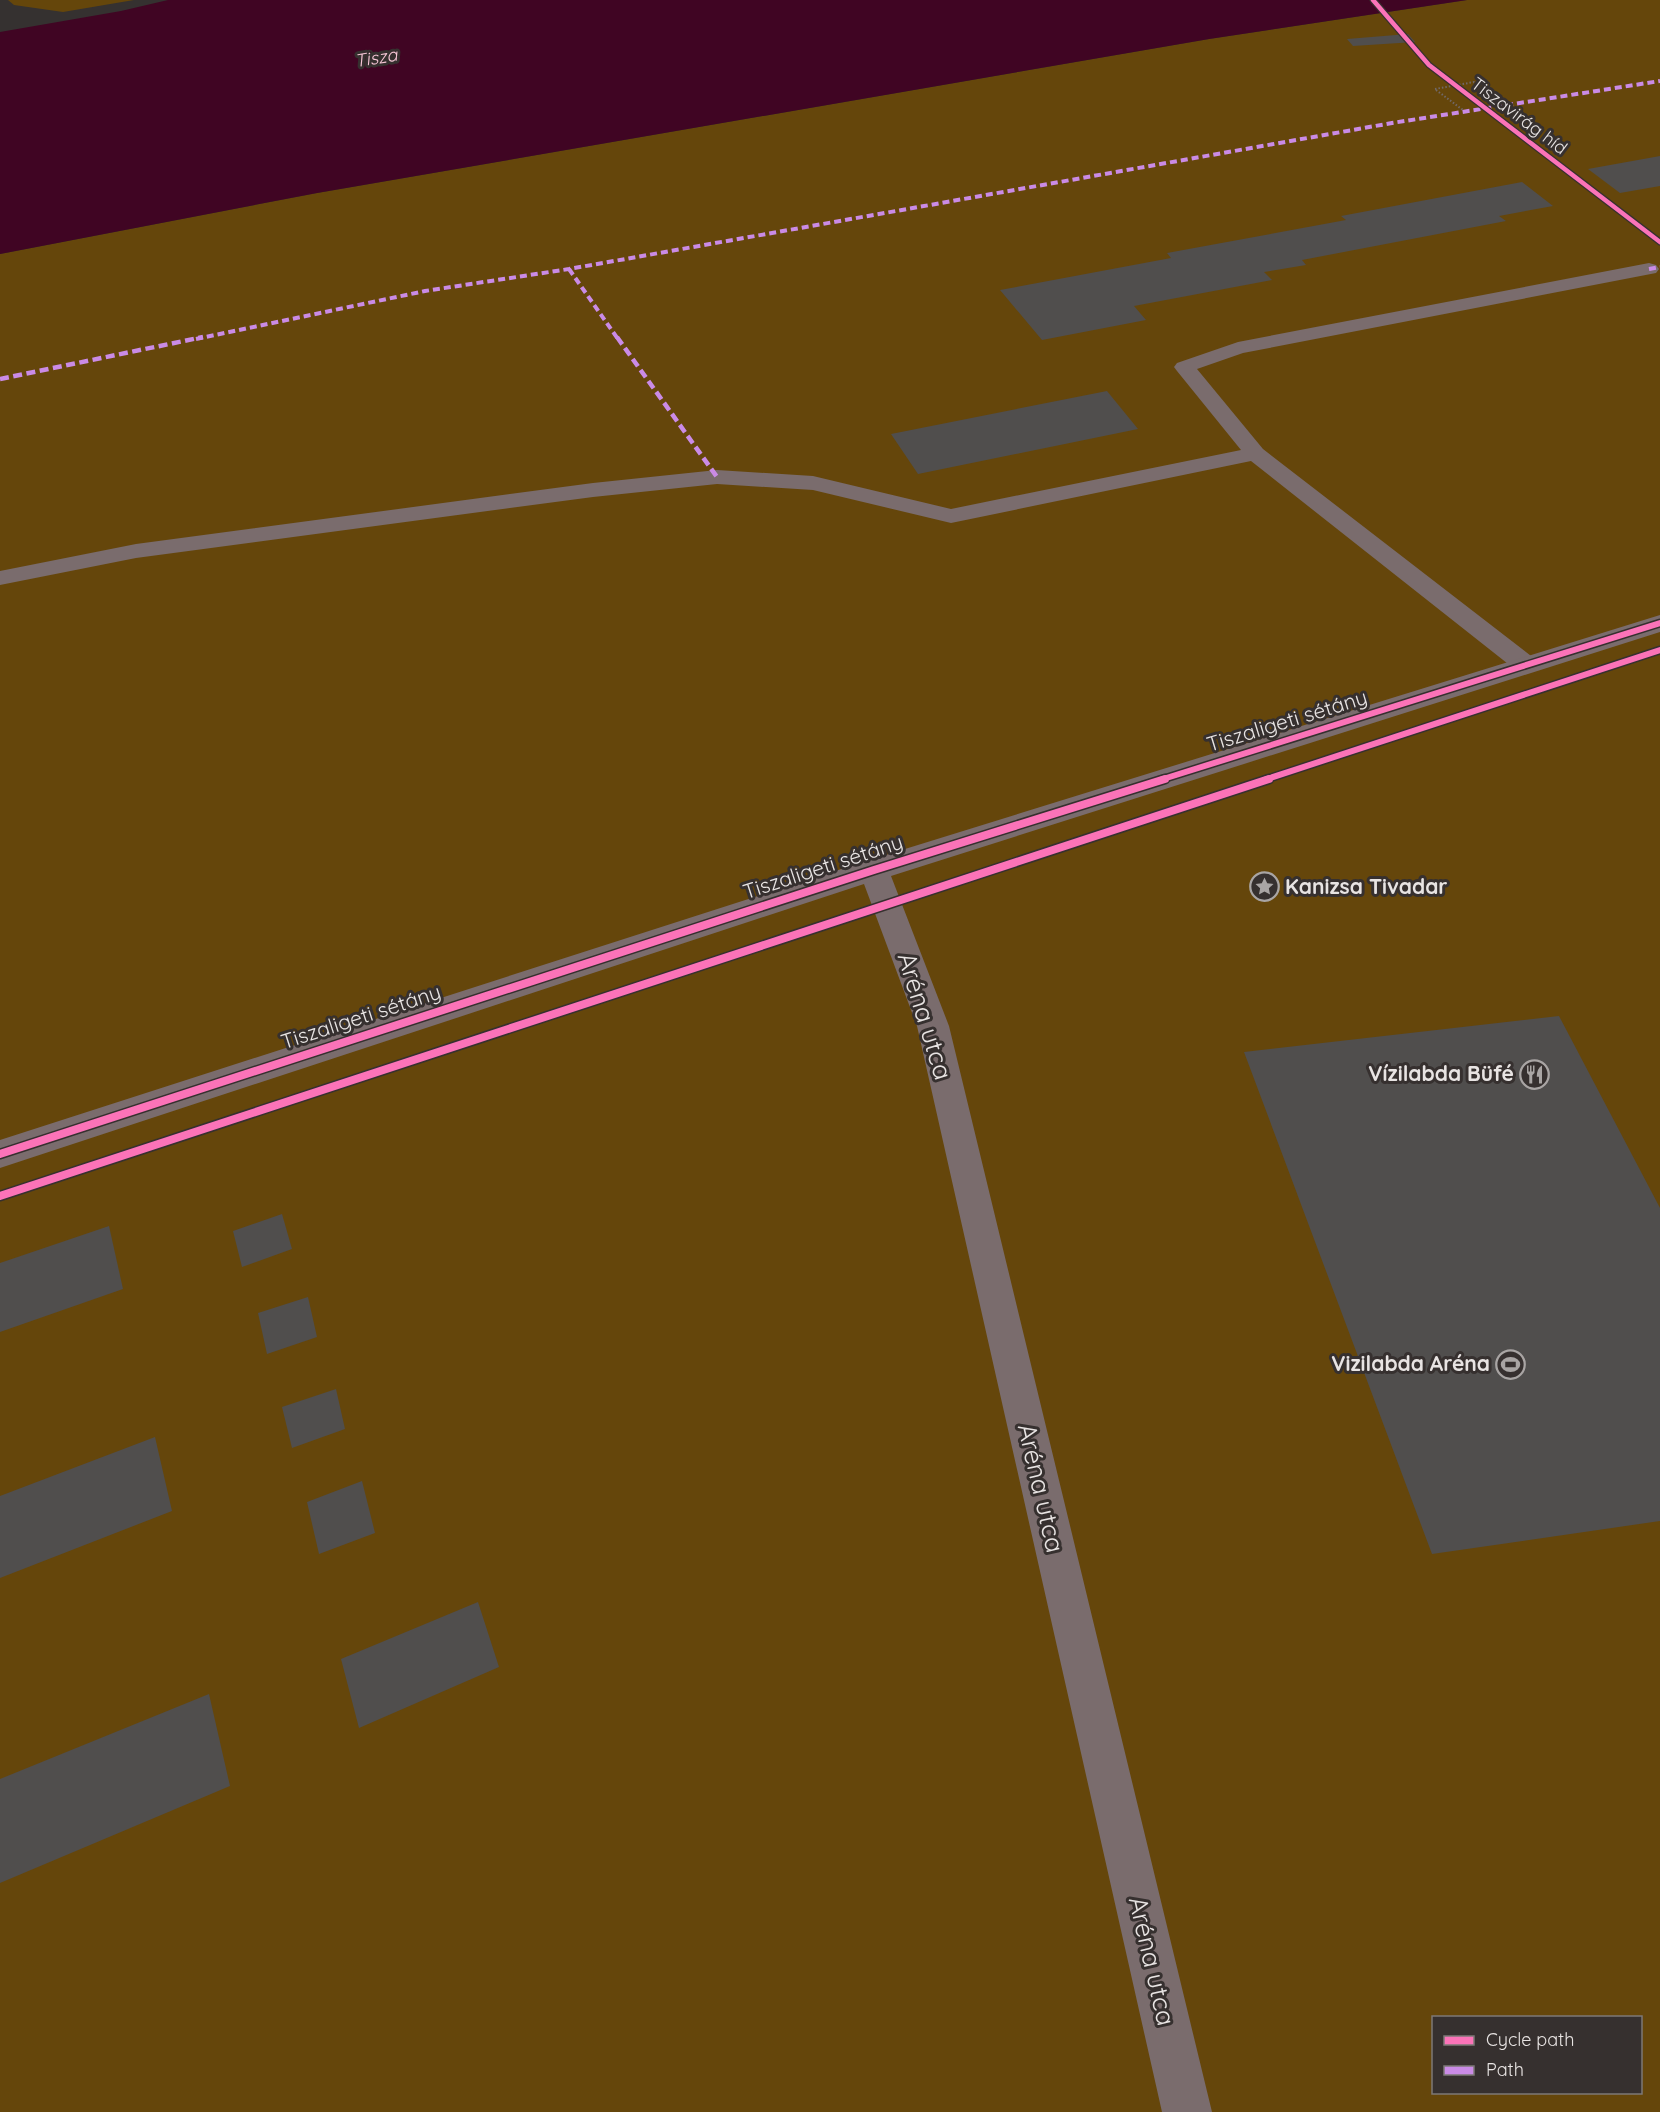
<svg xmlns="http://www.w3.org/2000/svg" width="1660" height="2112" font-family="Quicksand,sans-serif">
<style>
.green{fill:#65460b;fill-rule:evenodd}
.water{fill:#400523}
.building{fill:#504e4d}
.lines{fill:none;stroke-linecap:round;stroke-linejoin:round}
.path{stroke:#716868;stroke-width:2;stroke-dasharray:1.5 2;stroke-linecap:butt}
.service{fill:#7a6c6d;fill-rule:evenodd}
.minor{fill:#7a6c6d;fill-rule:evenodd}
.quiet-far1{stroke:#ca8be6;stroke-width:4;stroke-dasharray:7 4;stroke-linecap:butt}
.quiet{stroke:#ca8be6;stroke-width:4.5;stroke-dasharray:9 4.5;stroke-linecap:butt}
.cycleway-far2-casing{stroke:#36302f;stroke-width:7}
.cycleway-far1-casing{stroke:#36302f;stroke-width:9}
.cycleway-casing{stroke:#36302f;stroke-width:11}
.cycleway-far2{stroke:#fb73b8;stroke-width:4.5}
.cycleway-far1{stroke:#fb73b8;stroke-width:6}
.cycleway{stroke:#fb73b8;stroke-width:8}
.labels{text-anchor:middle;stroke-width:6;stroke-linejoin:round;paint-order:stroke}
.far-water-label{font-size:18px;font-style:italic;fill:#f9c7d8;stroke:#36302f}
.far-street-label{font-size:18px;fill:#e8e4e3;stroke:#36302f}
.street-label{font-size:21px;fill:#e8e4e3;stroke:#36302f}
.poi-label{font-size:21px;font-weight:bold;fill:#e8e4e3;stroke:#36302f;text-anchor:end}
.near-street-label{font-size:26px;fill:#e8e4e3;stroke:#36302f}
</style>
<rect width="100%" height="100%" fill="#353130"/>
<g class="green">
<polygon points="8,0 134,0 63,12 14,5"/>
<path d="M1467,0H1660V2112H0V254L317,193L1209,39ZM1434,2018H1640V2092H1434Z"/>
</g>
<polygon class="water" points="168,0 1467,0 1209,39 317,193 0,254 0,32 121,11"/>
<g class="building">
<polygon points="1408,34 1415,42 1353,46 1347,39"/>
<polygon points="1660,156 1660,186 1620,193 1588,169"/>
<polygon points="1522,182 1553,206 1499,216 1506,221 1302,260 1306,265 1264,272 1272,280 1134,306 1146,320 1042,340 1000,290 1171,258 1167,253 1346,220 1341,216"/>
<polygon points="1107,391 1138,429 918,474 891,434"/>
<polygon points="1559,1016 1660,1208 1660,1521 1432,1554 1244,1052"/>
<polygon points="282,1214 292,1249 242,1267 233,1231"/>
<polygon points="109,1226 123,1289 0,1332 0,1263"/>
<polygon points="308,1297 317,1337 267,1354 258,1313"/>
<polygon points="336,1389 345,1429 292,1448 282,1407"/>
<polygon points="155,1437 172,1511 0,1578 0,1496"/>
<polygon points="362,1481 375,1533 319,1554 307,1502"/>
<polygon points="478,1602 499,1667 359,1728 341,1659"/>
<polygon points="209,1694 230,1786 0,1883 0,1779"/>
</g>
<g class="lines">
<g class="path">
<polyline points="1435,89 1474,82 1508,106"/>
<polyline points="1436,90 1467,113"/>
</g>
<polygon class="service" points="1649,263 1656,265 1659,269 1656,273 1243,353 1197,369 1263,449 1535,659 1538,665 1535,671 1526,673 1517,671 1251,461 951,523 813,490 717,484 593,497 136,558 0,585 0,571 136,544 593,483 717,470 813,476 951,509 1241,450 1177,371 1174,367 1177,363 1238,342"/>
<polygon class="minor" points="1660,615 1660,632 891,876 949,1026 1212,2112 1162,2112 917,1026 864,884 0,1168 0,1140 863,862"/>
<g class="quiet-far1">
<polyline points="569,269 618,339"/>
<polyline points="1649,269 1660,267"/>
<polyline points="196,339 425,291 569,269 1392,123 1660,81"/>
</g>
<g class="quiet">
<polyline points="617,337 717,477"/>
<polyline points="0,379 203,337"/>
</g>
<defs>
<polyline id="cycleway-far2" points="1373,0 1429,65 1660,242"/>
<g id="cycleway-far1">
<polyline points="1160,780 1660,623"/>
<polyline points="1264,780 1660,650"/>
</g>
<g id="cycleway">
<polyline points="0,1154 874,870 1165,779"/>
<polyline points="0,1196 1269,779"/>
</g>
</defs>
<use href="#cycleway-far2" class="cycleway-far2-casing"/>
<use href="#cycleway-far1" class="cycleway-far1-casing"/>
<use href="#cycleway" class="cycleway-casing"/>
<use href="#cycleway-far2" class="cycleway-far2"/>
<use href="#cycleway-far1" class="cycleway-far1"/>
<use href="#cycleway" class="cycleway"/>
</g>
<defs>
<symbol id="sight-ring" viewBox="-11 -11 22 22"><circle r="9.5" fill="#36302f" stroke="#a9a5a4" stroke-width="1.5"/><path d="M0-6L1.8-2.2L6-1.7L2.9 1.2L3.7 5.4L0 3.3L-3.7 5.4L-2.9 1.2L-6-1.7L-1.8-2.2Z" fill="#a9a5a4"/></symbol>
<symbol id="restaurant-ring" viewBox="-11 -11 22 22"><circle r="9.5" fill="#36302f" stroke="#a9a5a4" stroke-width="1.5"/><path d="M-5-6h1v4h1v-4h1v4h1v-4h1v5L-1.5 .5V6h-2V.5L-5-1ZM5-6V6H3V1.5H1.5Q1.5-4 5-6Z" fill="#a9a5a4"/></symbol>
<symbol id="stadium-ring" viewBox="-11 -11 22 22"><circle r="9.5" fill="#36302f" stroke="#a9a5a4" stroke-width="1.5"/><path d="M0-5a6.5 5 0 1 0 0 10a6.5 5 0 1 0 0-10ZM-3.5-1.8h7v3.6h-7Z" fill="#a9a5a4"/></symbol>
</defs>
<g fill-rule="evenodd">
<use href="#sight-ring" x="1248" y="870" width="33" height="33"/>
<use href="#restaurant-ring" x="1518" y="1058" width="33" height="33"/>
<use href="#stadium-ring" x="1494" y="1348" width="33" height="33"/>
</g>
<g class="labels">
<g class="far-water-label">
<text transform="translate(376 58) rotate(-9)" y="6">Tisza</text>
</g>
<g class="far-street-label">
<text transform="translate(1519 116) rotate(37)" y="6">Tiszavirág híd</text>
</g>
<g class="street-label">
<text transform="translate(1287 721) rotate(-17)" y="7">Tiszaligeti sétány</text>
<text transform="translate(823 867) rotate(-18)" y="7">Tiszaligeti sétány</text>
<text transform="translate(361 1017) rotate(-18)" y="7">Tiszaligeti sétány</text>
</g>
<g class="poi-label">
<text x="1285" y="894" text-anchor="start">Kanizsa Tivadar</text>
<text x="1514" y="1081">Vízilabda Büfé</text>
<text x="1490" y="1371">Vizilabda Aréna</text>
</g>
<g class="near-street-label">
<text transform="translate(925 1016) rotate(73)" y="9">Aréna utca</text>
<text transform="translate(1041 1488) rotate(77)" y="9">Aréna utca</text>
<text transform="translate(1152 1961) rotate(77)" y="9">Aréna utca</text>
</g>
</g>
<rect x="1432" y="2016" width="210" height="78" fill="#36302f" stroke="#7d7877" stroke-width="1.5"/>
<rect x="1444" y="2036" width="30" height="9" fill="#fb73b8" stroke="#7d7877" stroke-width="1.5"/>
<text x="1486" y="2046" font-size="18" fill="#e8e4e3">Cycle path</text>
<rect x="1444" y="2066" width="30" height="9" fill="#ca8be6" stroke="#7d7877" stroke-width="1.5"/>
<text x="1486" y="2076" font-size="18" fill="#e8e4e3">Path</text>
</svg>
